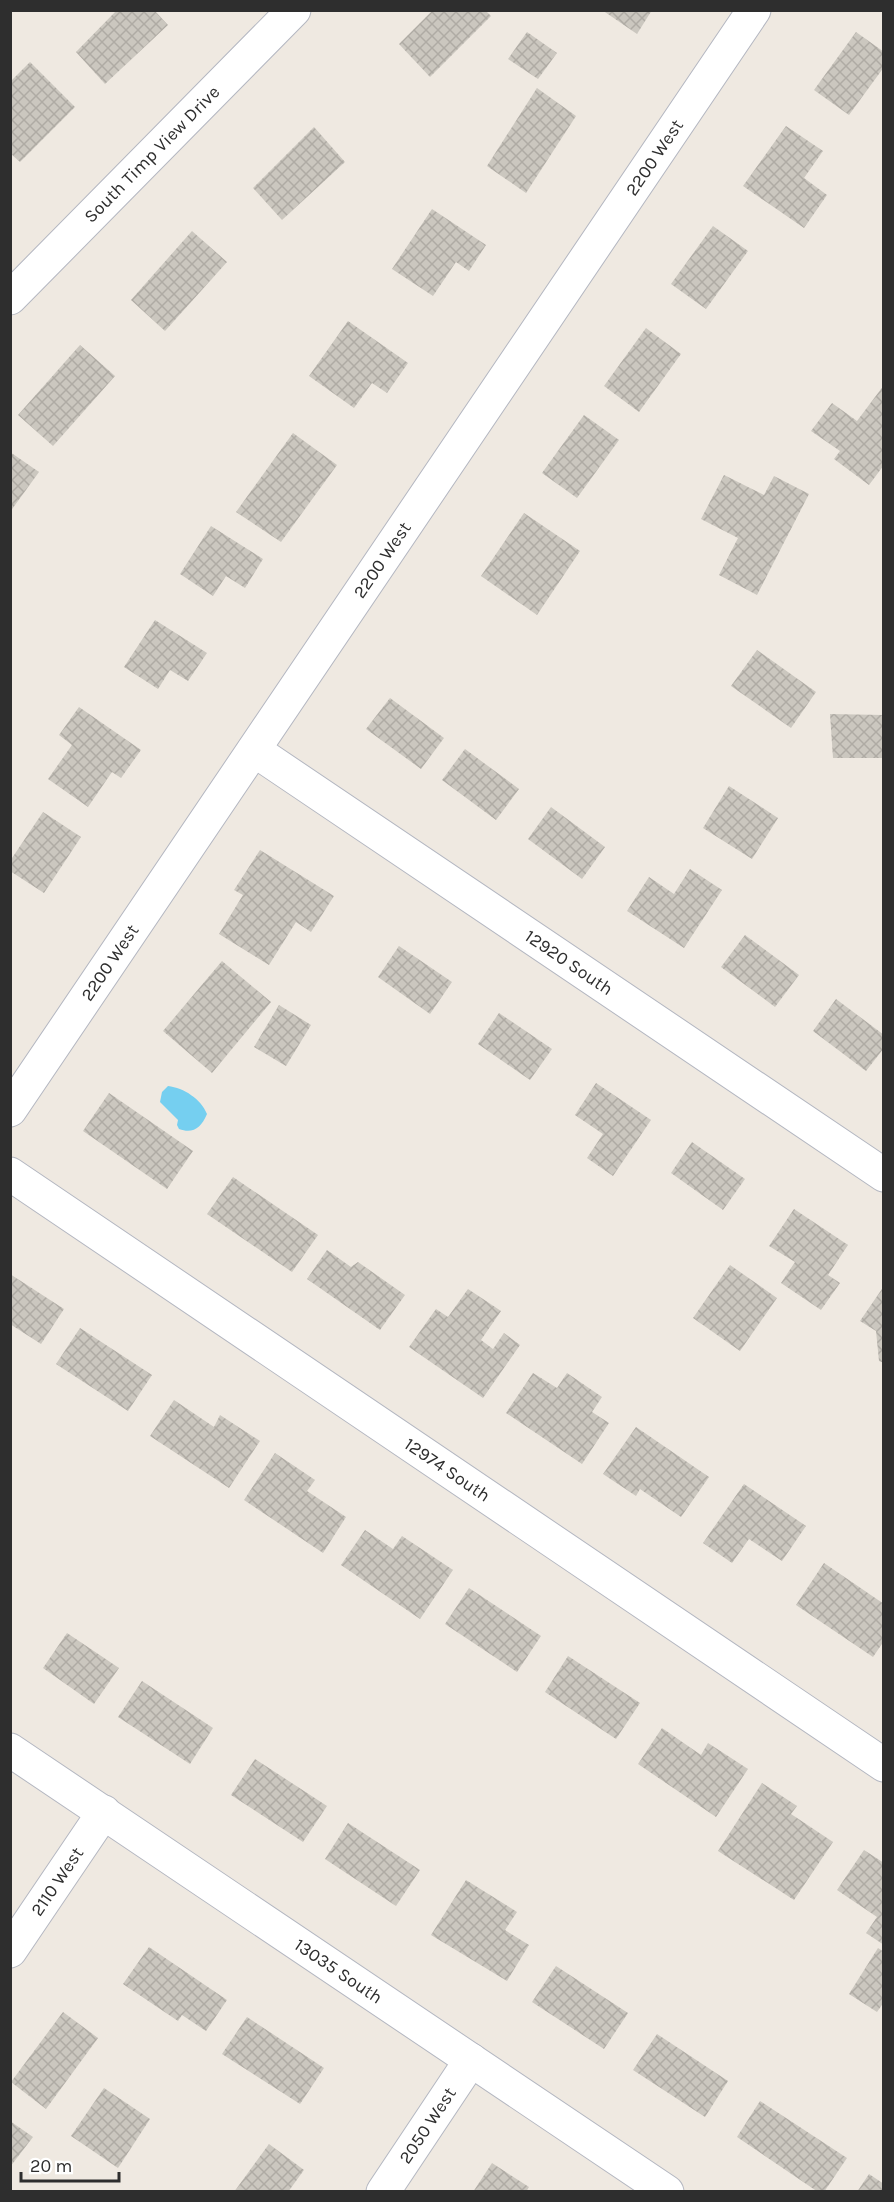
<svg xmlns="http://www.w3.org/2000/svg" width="894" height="2202" font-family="Karla,sans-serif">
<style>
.water{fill:#75cff0}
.building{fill:url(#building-cross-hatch)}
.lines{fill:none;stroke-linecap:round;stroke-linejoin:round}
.minor-casing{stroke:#b4b7c1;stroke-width:35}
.minor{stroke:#fff;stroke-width:33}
.labels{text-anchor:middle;stroke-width:5;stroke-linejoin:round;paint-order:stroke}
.street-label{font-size:18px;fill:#2e2e2e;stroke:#fff}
</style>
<defs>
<pattern id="building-cross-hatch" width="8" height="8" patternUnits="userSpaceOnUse" patternTransform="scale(1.5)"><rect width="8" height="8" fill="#cbc7bf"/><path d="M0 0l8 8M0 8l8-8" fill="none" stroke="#afaba4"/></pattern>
</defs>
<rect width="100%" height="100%" fill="#efe9e1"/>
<path class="water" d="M168,1086C184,1088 201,1099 207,1114C201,1128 193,1134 179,1129L177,1125L178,1120L160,1102L162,1092Z"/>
<g class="building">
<polygon points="117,10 154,10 168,25 105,84 76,52"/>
<polygon points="433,10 485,10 491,16 430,77 399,44"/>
<polygon points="602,10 652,10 637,34"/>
<polygon points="527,32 557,53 538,79 508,59"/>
<polygon points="856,32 884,52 884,67 849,115 814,90"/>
<polygon points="30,62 75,107 20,162 10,153 10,82"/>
<polygon points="537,88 576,116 526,193 487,166"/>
<polygon points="786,126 823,151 804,178 827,195 804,228 743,186"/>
<polygon points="314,127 345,162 282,220 253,188"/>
<polygon points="432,209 486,245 469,271 456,262 433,296 392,269"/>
<polygon points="713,226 748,251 706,309 671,284"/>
<polygon points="192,231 227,262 165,331 131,300"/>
<polygon points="348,321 408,363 387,393 372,383 354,408 309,376"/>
<polygon points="646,328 681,354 639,412 604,386"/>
<polygon points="80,345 115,376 53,446 18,415"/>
<polygon points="884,385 884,465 869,485 834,459 840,451 811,431 832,403 857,421"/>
<polygon points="584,415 619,440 577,498 542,473"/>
<polygon points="293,433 337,465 281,542 236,512"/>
<polygon points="10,452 39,472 10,512"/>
<polygon points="724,475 764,495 774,476 809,494 757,595 719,575 738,538 701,519"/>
<polygon points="524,513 580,551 537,615 481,576"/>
<polygon points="211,526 263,559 245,588 226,576 213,596 180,574"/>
<polygon points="155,620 207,653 188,681 170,670 158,689 124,667"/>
<polygon points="757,650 816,692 791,728 731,686"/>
<polygon points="390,698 444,738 421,769 366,729"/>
<polygon points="79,707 141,750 121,778 112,772 88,807 48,779 72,745 59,735"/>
<polygon points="830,714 884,715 884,758 833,758"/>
<polygon points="465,749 519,789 496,820 442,780"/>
<polygon points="729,786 778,818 752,859 703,828"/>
<polygon points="551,807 605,847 582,879 528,839"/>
<polygon points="43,812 81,837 44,893 10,871 10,861"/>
<polygon points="260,850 334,896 311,932 296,922 269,965 219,934 243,895 234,890"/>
<polygon points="690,869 722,890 684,948 627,911 649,877 674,894"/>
<polygon points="745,935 799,975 775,1007 721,967"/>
<polygon points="399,946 452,982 430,1014 378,977"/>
<polygon points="222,961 271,1002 212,1073 163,1031"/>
<polygon points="836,999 884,1035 884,1048 866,1071 813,1031"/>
<polygon points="279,1005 311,1025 286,1066 254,1047"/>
<polygon points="499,1013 552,1049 530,1080 478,1044"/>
<polygon points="596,1083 651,1120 613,1176 587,1158 603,1134 575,1115"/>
<polygon points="109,1093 193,1151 167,1189 83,1131"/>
<polygon points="692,1142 745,1179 723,1210 671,1173"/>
<polygon points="233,1177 318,1235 292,1272 207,1214"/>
<polygon points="794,1209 848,1245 828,1275 840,1283 821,1310 781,1283 795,1262 769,1246"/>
<polygon points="327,1250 351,1267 358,1262 405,1295 380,1330 307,1279"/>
<polygon points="730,1265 777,1298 740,1351 693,1318"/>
<polygon points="10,1274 64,1309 41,1344 10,1324"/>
<polygon points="884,1286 884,1363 879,1361 876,1331 860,1321"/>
<polygon points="468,1289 501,1311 481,1340 493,1349 504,1333 520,1345 483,1398 409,1347 436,1309 448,1317"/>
<polygon points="80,1328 152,1375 128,1411 56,1364"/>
<polygon points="533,1373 557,1388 567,1373 602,1397 592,1412 609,1423 582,1464 506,1413"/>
<polygon points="174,1400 214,1427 220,1415 260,1441 229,1488 150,1436"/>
<polygon points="636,1427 709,1477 681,1517 640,1489 636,1496 603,1474"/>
<polygon points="275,1453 315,1480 307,1491 346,1517 323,1553 244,1500"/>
<polygon points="744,1484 806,1526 782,1561 749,1539 732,1563 703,1543"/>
<polygon points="365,1530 393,1549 402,1536 453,1570 420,1619 341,1565"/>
<polygon points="824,1563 884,1604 884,1641 873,1657 796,1605"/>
<polygon points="469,1588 541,1636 517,1672 445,1624"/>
<polygon points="67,1633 119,1668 94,1704 43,1668"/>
<polygon points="568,1656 640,1703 616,1739 545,1692"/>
<polygon points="142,1681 213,1728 190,1764 118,1717"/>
<polygon points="662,1728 701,1755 708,1743 748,1769 716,1817 638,1764"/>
<polygon points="255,1759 327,1806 303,1842 231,1795"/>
<polygon points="762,1783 797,1806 791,1814 833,1842 794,1900 718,1851"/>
<polygon points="348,1823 420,1870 396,1906 325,1859"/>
<polygon points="864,1850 884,1863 884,1945 866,1933 877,1917 837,1890"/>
<polygon points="466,1880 517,1912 505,1930 529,1945 507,1981 431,1935"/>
<polygon points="149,1947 227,2000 206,2031 182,2015 178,2021 123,1984"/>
<polygon points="878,1948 884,1952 884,2002 877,2012 849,1994"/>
<polygon points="556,1966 628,2013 604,2049 532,2002"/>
<polygon points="63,2012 98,2038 46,2109 11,2082"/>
<polygon points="247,2017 324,2068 300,2104 222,2054"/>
<polygon points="657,2034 728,2081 705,2117 633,2070"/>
<polygon points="104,2088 150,2119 118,2168 71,2136"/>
<polygon points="760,2101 847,2158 824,2192 818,2192 737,2137"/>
<polygon points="10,2121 33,2137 10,2167"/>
<polygon points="269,2144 304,2170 288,2192 234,2192"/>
<polygon points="492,2163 529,2187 526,2192 473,2192"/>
<polygon points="869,2174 884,2184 884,2192 857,2192"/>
</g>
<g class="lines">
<defs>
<g id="minor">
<path id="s1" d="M10,298L294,10"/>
<path id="s2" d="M254,750L884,1175"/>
<path id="s3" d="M10,1110L754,10"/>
<path id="s4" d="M10,1174L884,1765"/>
<path id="s5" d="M10,1750L667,2192"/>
<path id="s6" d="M10,1951L104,1812"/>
<path id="s7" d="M383,2192L471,2060"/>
</g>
</defs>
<use href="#minor" class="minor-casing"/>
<use href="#minor" class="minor"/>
</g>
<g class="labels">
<g class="street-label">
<text dy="6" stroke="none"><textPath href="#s1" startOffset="202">South Timp View Drive</textPath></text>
<text dy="6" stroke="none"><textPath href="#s3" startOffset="1150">2200 West</textPath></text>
<text dy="6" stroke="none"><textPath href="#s3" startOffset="664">2200 West</textPath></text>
<text dy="6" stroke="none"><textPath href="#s3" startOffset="178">2200 West</textPath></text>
<text dy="6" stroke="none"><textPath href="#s2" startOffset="380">12920 South</textPath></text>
<text dy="6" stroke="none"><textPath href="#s4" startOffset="528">12974 South</textPath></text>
<text dy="6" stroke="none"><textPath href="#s6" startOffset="84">2110 West</textPath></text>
<text dy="6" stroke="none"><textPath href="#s5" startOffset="396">13035 South</textPath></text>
<text dy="6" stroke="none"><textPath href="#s7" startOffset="80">2050 West</textPath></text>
</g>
</g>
<rect width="894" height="2202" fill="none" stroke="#2e2e2e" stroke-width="24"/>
<path d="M21 2172v9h98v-9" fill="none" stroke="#2e2e2e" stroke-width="3"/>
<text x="30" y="2172" font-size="18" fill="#2e2e2e" stroke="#ffffff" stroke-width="4.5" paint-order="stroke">20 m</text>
</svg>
